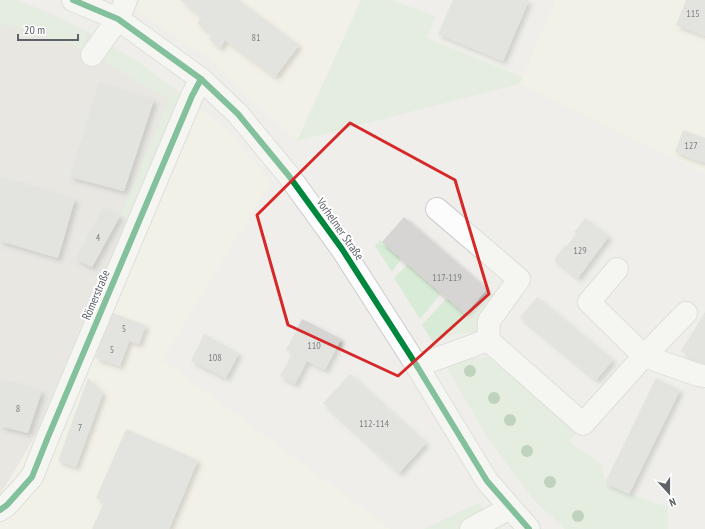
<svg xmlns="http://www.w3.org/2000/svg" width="705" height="529" font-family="'PT Sans Narrow',sans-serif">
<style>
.commercial{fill:#f7f3e4}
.industrial{fill:#dfddda}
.green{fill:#d8ebd6}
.building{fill:#d6d5d3;filter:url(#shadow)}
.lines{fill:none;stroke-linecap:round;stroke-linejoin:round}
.minor-casing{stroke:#cbcccc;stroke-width:24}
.minor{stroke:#fdfcfc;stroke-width:22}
.cycleway-casing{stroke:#fff;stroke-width:8}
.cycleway{stroke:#00873e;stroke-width:6}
.tree{fill:#88b388}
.marked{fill:none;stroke:#d62828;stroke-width:3;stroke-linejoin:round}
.labels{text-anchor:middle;stroke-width:4;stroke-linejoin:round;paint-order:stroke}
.number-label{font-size:10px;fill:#7e8184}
.street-label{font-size:12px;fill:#5f6368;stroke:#fff}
</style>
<defs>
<filter id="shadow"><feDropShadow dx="3.5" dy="3.5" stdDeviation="2" flood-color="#0004"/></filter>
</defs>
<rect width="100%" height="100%" fill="#efeeea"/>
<g class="commercial">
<polygon points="0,0 16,0 49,13 104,45 127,55 181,94 225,129 271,181 162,360 390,529 0,529"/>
<polygon points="139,0 361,0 297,141 208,57 135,10"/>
<polygon points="556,0 705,0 705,173 520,84"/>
</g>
<polygon class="industrial" points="0,0 16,0 49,13 88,32 104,45 127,55 181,94 36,434 0,495"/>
<g class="green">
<polygon points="0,0 16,0 49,13 88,32 83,49 0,22"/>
<polygon points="361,0 391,0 435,16 427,38 522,77 519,84 297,141"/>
<polygon points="108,43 147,68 181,94 128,218 120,216 169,99 98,59"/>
<polygon points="380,240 402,258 392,272 375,246"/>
<polygon points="408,264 441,293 420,319 394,278"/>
<polygon points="489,291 500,301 477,332 454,334 433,342 422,325 447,298 468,316"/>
<polygon points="488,357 582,428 569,441 602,465 605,483 629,494 668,507 668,529 565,529 533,499 487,437 446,366 464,359"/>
<polygon points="478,503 501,529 424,529"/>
</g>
<g class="building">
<polygon points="180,0 239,0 299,45 275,77 225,40 220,48 209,39 212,35 197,23 202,17"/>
<polygon points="453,0 529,0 503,61 438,34"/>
<polygon points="686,0 705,0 705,36 676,25"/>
<polygon points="99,82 154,100 124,191 70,177"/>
<polygon points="683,130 705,138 705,163 675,152"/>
<polygon points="0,177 75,199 58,258 0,241"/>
<polygon points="103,207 120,216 92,267 76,259"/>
<polygon points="404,217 487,289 465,314 382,242"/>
<polygon points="585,218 609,236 578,278 554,260 565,245 566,247 576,234 574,232"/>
<polygon points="537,297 613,360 596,380 520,317"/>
<polygon points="110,312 146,325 139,344 129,341 120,366 95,358"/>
<polygon points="705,312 705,366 681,351"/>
<polygon points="302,319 341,339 325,370 307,361 295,384 280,376 293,353 286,350"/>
<polygon points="204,334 239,353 226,378 191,361"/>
<polygon points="350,374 426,443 399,473 323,403"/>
<polygon points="88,378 103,393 76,467 58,461"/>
<polygon points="656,378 680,390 629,494 605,483"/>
<polygon points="0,379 42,391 28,433 0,426"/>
<polygon points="126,429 198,460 169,529 92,529 104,502 96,498"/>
</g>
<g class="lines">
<defs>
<g id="minor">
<polyline points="73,0 118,19 201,79 238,114 289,176 342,249 417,366 487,481 529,529"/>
<polyline points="92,55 118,19 126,0"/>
<polyline points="437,209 519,279 489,321 488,340"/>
<polyline points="686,313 644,356 698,375 705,376"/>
<polyline points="417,366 488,340 583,424 644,356 589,302 617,269"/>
<polyline points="0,510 7,505 32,477 48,437 192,96 201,79"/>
<polyline points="471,529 510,508"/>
</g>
</defs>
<use href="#minor" class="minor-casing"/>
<use href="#minor" class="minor"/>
<defs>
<g id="cycleway">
<polyline points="73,0 118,19 201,79 238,114 289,176 342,249 417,366 487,481 529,529"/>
<polyline points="0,510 7,505 32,477 48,437 192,96 201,79"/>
</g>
</defs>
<use href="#cycleway" class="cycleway-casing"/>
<use href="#cycleway" class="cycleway"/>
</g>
<g class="tree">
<circle cx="470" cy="371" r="6"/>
<circle cx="494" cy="398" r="6"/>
<circle cx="510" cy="420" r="6"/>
<circle cx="527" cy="451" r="6"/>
<circle cx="550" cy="482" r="6"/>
<circle cx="578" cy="516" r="6"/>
</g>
<path d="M0 0H705V529H0ZM350,123L455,180L489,294L398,376L288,325L257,215Z" fill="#efeeea" fill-opacity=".55" fill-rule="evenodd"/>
<path class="marked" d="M350,123L455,180L489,294L398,376L288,325L257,215Z"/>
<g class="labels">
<g class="number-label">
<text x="693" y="17">115</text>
<text x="256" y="41">81</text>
<text x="691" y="149">127</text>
<text x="98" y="241">4</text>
<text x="580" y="254">129</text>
<text x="447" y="281">117-119</text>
<text x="124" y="332">5</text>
<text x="314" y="349">110</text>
<text x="112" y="353">5</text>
<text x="215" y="361">108</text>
<text x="18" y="412">8</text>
<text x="374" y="427">112-114</text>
<text x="80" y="431">7</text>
</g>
<g class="street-label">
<text transform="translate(340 229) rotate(55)" y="4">Vorhelmer Straße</text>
<text transform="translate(96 295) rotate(-67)" y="4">Römerstraße</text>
</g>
</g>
<g transform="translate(669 493) rotate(159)" stroke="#ffffff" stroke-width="3" paint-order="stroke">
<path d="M0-3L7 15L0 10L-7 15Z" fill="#5f6368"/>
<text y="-6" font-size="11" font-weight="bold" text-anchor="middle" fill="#5f6368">N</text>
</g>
<path d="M18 34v6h60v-6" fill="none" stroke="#5f6368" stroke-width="2"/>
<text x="24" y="34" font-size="12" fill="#5f6368" stroke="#ffffff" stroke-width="3" paint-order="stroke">20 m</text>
</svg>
